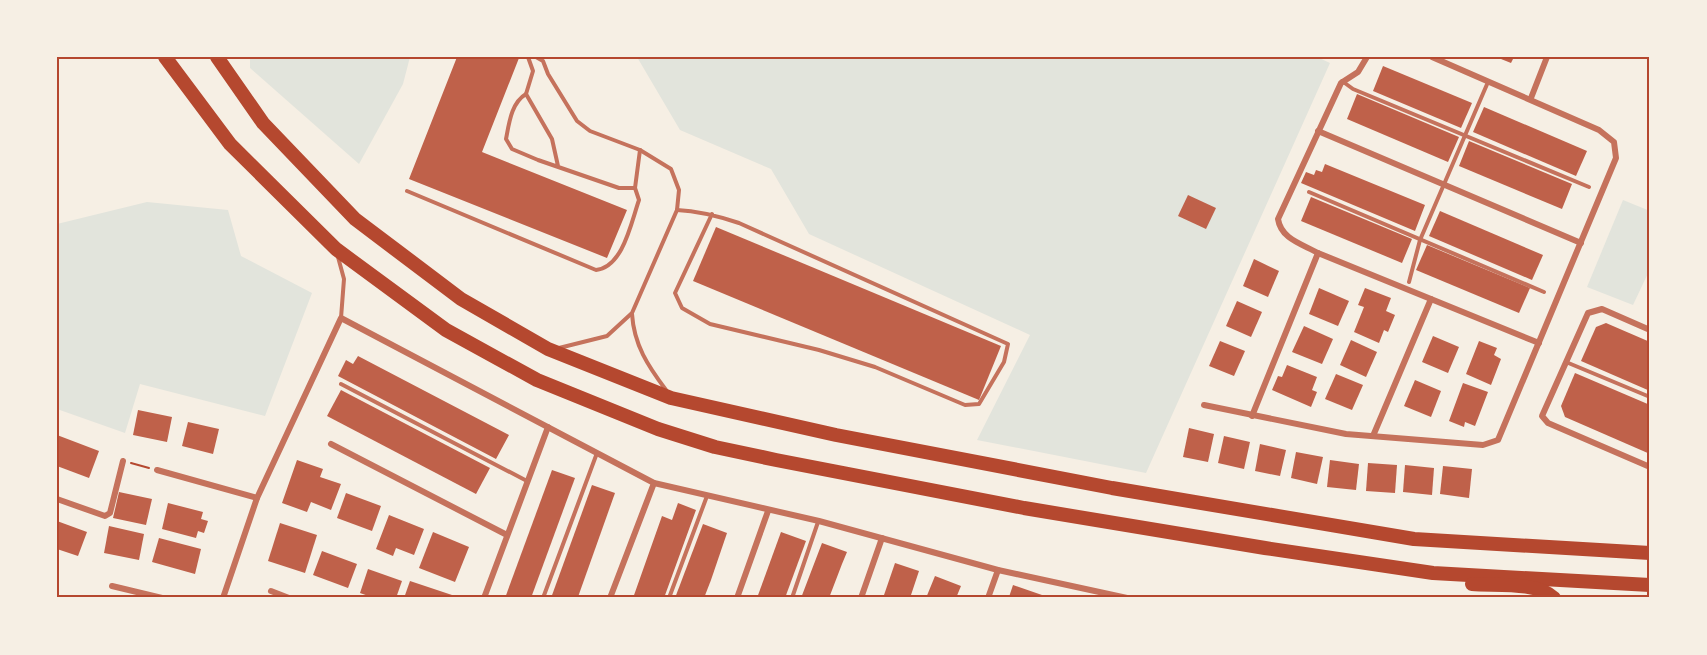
<svg xmlns="http://www.w3.org/2000/svg" width="1707" height="655" font-family="'IBM Plex Sans',sans-serif">
<style>
.green{fill:#e2e4dc}
.building{fill:#bf614a}
.lines{fill:none;stroke-linecap:round;stroke-linejoin:round}
.path{stroke:#b5482f;stroke-width:2}
.service{stroke:#c5725c;stroke-width:4}
.minor{stroke:#c5725c;stroke-width:6}
.motorway{stroke:#b5482f;stroke-width:14}
.neatline{fill:none;stroke:#b5482f;stroke-width:2}
</style>
<rect width="100%" height="100%" fill="#f6efe4"/>
<g class="green">
<polygon points="250,57 410,57 403,84 359,164 250,68"/>
<polygon points="637,57 1317,57 1330,63 1146,473 977,440 1030,335 809,234 771,169 680,130"/>
<polygon points="1623,200 1650,211 1650,269 1633,305 1587,287"/>
<polygon points="147,202 228,210 241,256 312,293 265,416 140,384 125,433 57,409 57,224"/>
</g>
<g class="building">
<polygon points="457,57 519,58 482,152 627,210 607,258 409,179"/>
<polygon points="1496,57 1514,57 1511,63"/>
<polygon points="1383,66 1472,103 1461,128 1373,91"/>
<polygon points="1357,94 1459,137 1448,162 1347,119"/>
<polygon points="1484,107 1587,151 1576,176 1473,132"/>
<polygon points="1469,141 1572,184 1562,209 1459,166"/>
<polygon points="1325,164 1425,205 1415,231 1301,183 1306,172 1314,175 1316,170 1322,172"/>
<polygon points="1188,195 1216,208 1206,229 1178,216"/>
<polygon points="1311,197 1412,239 1402,263 1301,221"/>
<polygon points="1440,211 1543,255 1532,280 1429,236"/>
<polygon points="716,227 1001,346 979,400 693,281"/>
<polygon points="1427,245 1530,288 1519,313 1416,270"/>
<polygon points="1254,259 1279,271 1268,297 1243,286"/>
<polygon points="1319,288 1349,301 1338,326 1309,314"/>
<polygon points="1365,288 1391,298 1386,311 1395,315 1388,332 1384,330 1379,343 1354,332 1364,307 1358,305"/>
<polygon points="1237,301 1262,312 1251,337 1226,326"/>
<polygon points="1606,323 1650,342 1650,391 1581,361 1596,327"/>
<polygon points="1304,326 1333,339 1322,364 1292,352"/>
<polygon points="1433,336 1459,347 1448,373 1422,362"/>
<polygon points="1351,340 1377,352 1366,377 1340,365"/>
<polygon points="1220,341 1245,351 1234,376 1209,366"/>
<polygon points="1479,341 1497,348 1494,355 1501,359 1491,385 1466,374"/>
<polygon points="358,356 509,435 496,459 338,376 346,360 353,364"/>
<polygon points="1287,365 1317,377 1312,390 1317,392 1311,407 1272,390 1278,376 1282,377"/>
<polygon points="1575,373 1650,405 1650,454 1565,417 1561,406"/>
<polygon points="1336,374 1363,385 1352,410 1325,399"/>
<polygon points="1415,380 1441,391 1431,417 1404,406"/>
<polygon points="1463,383 1488,392 1475,426 1465,422 1464,427 1449,421"/>
<polygon points="341,390 490,468 476,494 327,416"/>
<polygon points="138,410 172,417 167,442 133,435"/>
<polygon points="188,422 219,429 213,454 182,446"/>
<polygon points="1189,428 1214,434 1208,462 1183,457"/>
<polygon points="57,435 99,451 89,478 57,466"/>
<polygon points="1224,436 1250,442 1244,469 1218,463"/>
<polygon points="1260,444 1286,450 1280,476 1255,471"/>
<polygon points="1296,452 1323,457 1317,484 1291,478"/>
<polygon points="297,460 323,469 320,477 341,484 331,510 311,502 307,512 282,503"/>
<polygon points="1330,460 1359,464 1356,490 1327,487"/>
<polygon points="1368,463 1397,465 1395,493 1366,491"/>
<polygon points="1405,465 1434,468 1432,495 1403,492"/>
<polygon points="1443,466 1472,469 1469,498 1440,494"/>
<polygon points="552,470 575,478 531,598 505,598"/>
<polygon points="592,485 615,493 578,597 551,598"/>
<polygon points="119,492 152,499 146,525 113,518"/>
<polygon points="346,493 381,506 372,531 337,518"/>
<polygon points="168,503 203,512 201,519 208,521 204,533 198,531 196,538 162,529"/>
<polygon points="678,503 696,510 664,598 633,598 662,516 672,520"/>
<polygon points="389,515 424,529 414,555 396,548 393,556 376,549"/>
<polygon points="57,521 87,532 78,556 57,549"/>
<polygon points="280,523 317,535 305,573 268,561"/>
<polygon points="703,524 727,533 711,580 704,598 675,598"/>
<polygon points="109,526 144,534 139,560 104,553"/>
<polygon points="433,532 469,547 455,582 419,568"/>
<polygon points="781,532 806,541 785,598 757,598"/>
<polygon points="159,538 201,549 195,574 152,562"/>
<polygon points="822,543 847,552 842,564 829,598 801,598"/>
<polygon points="322,551 357,564 348,588 313,575"/>
<polygon points="895,563 919,571 910,598 883,598"/>
<polygon points="368,569 402,581 396,598 374,598 360,593"/>
<polygon points="935,576 961,586 956,598 926,598"/>
<polygon points="410,581 452,595 451,598 404,598"/>
<polygon points="1013,585 1042,595 1041,598 1003,598 1004,596 1009,597"/>
</g>
<g class="lines">
<polyline class="path" points="131,463 149,468"/>
<g class="service">
<polyline points="536,57 543,61 548,74 577,121 590,131 640,150 671,169 679,190 677,210 632,313 607,336 559,348"/>
<polyline points="1342,81 1353,89 1589,187"/>
<polyline points="526,94 533,71 528,57"/>
<path d="M558,166L552,139L526,94C511,103 509,124 506,139L512,149L538,160L619,188H635"/>
<path d="M407,191L596,270C623,267 631,223 639,200L635,188L640,150"/>
<polyline points="1309,192 1544,292"/>
<path d="M677,210C700,211 718,216 739,223L1008,344L1004,362L979,404L965,405L875,367L819,350L710,324L682,308L675,293L712,214"/>
<polyline points="338,257 344,279 341,318"/>
<polyline points="1409,282 1420,240 1488,82"/>
<path d="M632,314C634,345 648,366 666,390"/>
<polyline points="1566,362 1650,397"/>
<polyline points="341,384 527,481"/>
<polyline points="543,598 597,453"/>
<polyline points="669,598 707,496"/>
<polyline points="792,598 818,522"/>
</g>
<g class="minor">
<path d="M1367,57L1358,72L1341,83L1278,219C1281,239 1302,244 1318,253L1539,343"/>
<polyline points="1531,98 1547,57"/>
<polyline points="1318,131 1581,243"/>
<polyline points="1650,330 1602,309 1588,313 1542,416 1548,423 1650,467"/>
<polyline points="1204,405 1346,434 1483,445 1498,440 1616,158 1614,142 1599,130 1432,57"/>
<polyline points="1252,416 1318,253"/>
<polyline points="1373,436 1431,299"/>
<polyline points="331,444 507,535"/>
<polyline points="157,470 257,498"/>
<polyline points="57,499 105,516 110,513 123,461"/>
<polyline points="112,586 162,598"/>
<polyline points="271,591 289,598"/>
<polyline points="223,598 257,498 341,318 654,483 819,521 998,570 1127,598"/>
<polyline points="484,598 548,427"/>
<polyline points="610,598 654,483"/>
<polyline points="737,598 768,511"/>
<polyline points="861,598 882,538"/>
<polyline points="988,598 998,570"/>
</g>
<g class="motorway">
<polyline points="165,57 230,144 336,249 446,330 537,380 658,429 715,447 776,460 1024,508 1265,548 1433,573 1650,585"/>
<polyline points="217,57 263,123 355,219 461,299 548,349 671,398 836,435 1112,488 1414,539 1650,553"/>
<path d="M1472,584C1495,586 1536,581 1554,598"/>
</g>
</g>
<rect width="1707" height="655" fill="none" stroke="#f6efe4" stroke-width="117"/>
<rect x="58" y="58" width="1590" height="538" class="neatline"/>
</svg>
